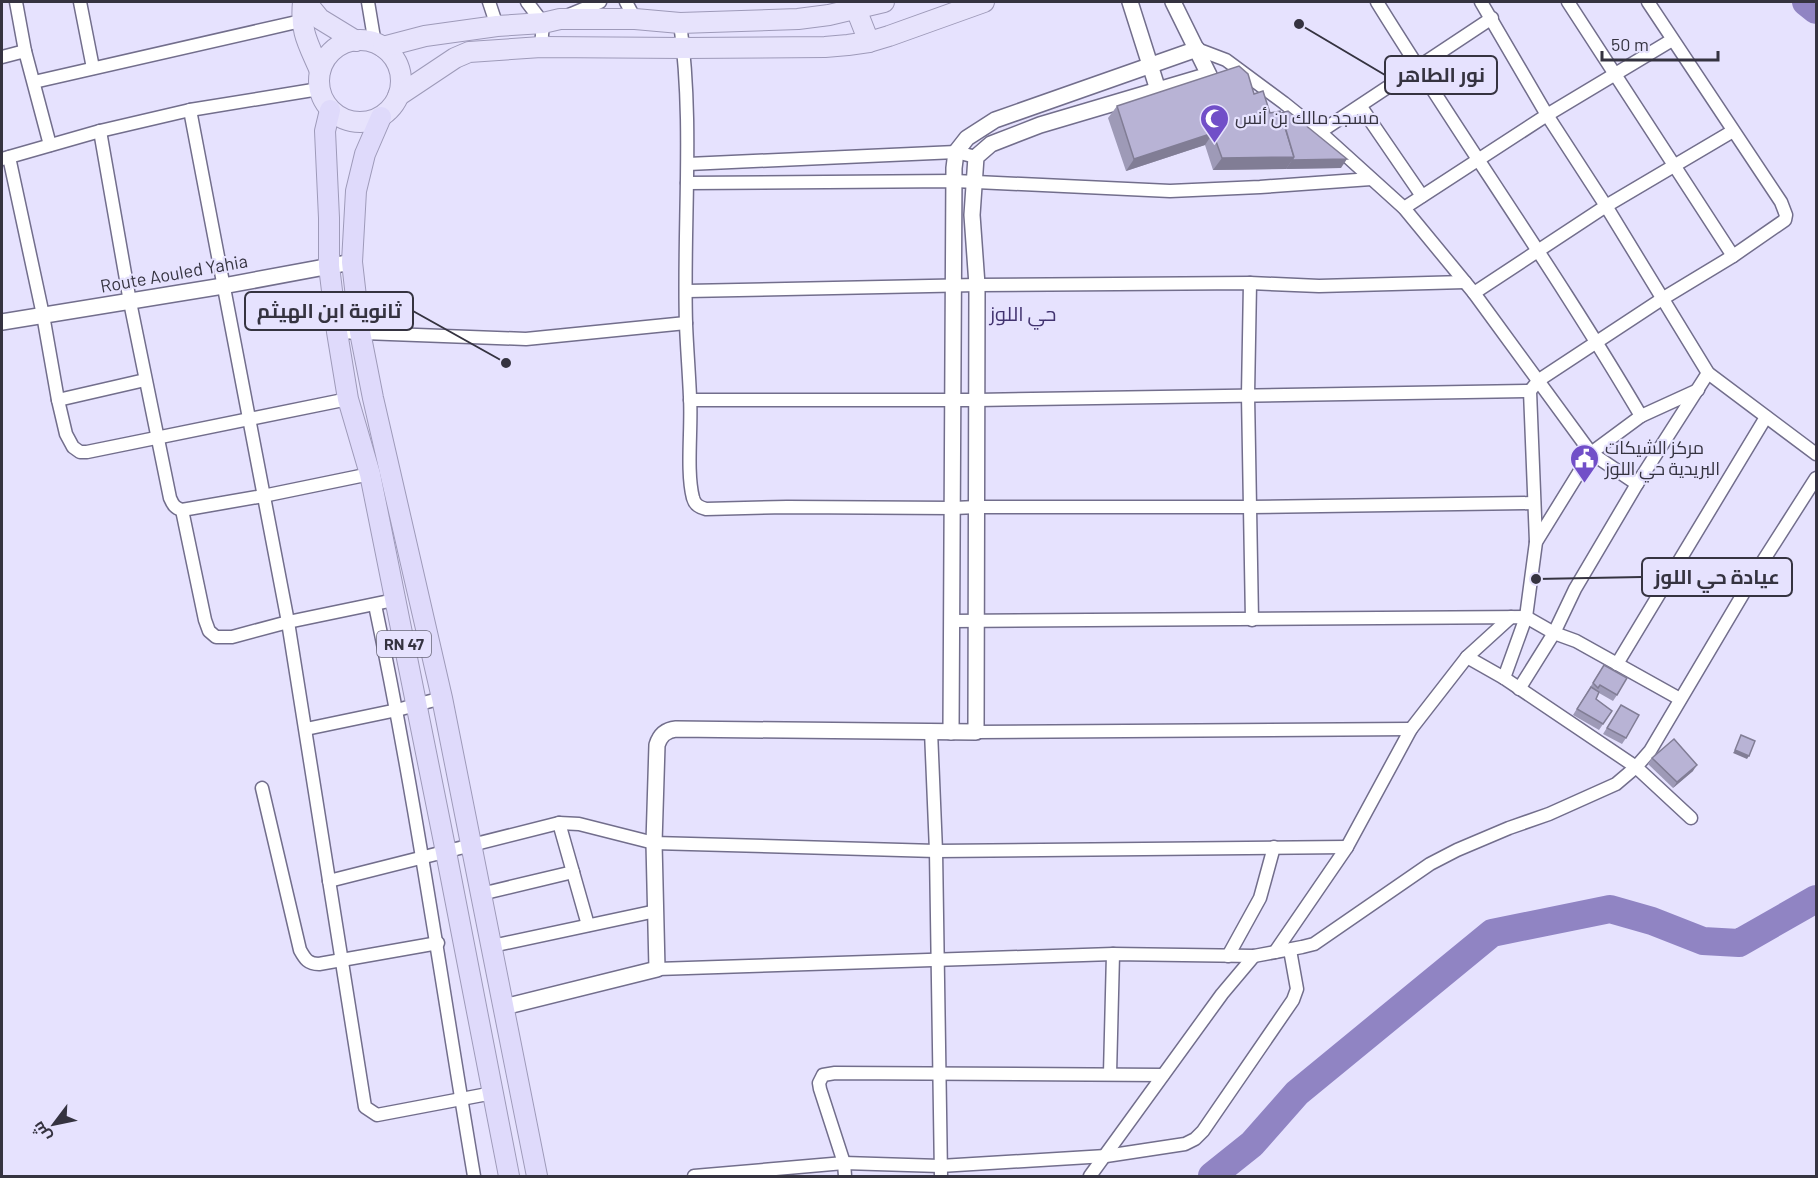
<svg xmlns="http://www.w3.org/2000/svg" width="1818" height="1178" font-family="Barlow,Cairo,sans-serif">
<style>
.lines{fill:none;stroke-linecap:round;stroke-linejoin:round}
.river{stroke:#9084c3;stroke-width:28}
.minor-casing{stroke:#726e8c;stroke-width:15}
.tertiary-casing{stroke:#726e8c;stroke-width:18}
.primary-casing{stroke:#9e9ab9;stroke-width:22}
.trunk-casing{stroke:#9e9ab9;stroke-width:22}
.minor{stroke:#fff;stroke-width:12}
.tertiary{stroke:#fff;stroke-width:15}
.primary{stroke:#e7e3fc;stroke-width:20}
.trunk{stroke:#dfdafb;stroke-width:20}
.wall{fill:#9e9ab7}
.shaded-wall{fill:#817d95}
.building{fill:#b8b3d5;stroke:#817d95;stroke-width:1.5}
.labels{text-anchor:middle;stroke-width:4.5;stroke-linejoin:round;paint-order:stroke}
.shield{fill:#e6e2fe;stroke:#6a6879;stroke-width:1.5}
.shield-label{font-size:16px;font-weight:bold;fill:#353340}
.poi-label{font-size:18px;fill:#353340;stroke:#e6e2fe;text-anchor:start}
.street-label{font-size:18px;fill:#353340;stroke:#e6e2fe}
.neighbourhood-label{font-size:20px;fill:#41326f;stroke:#e6e2fe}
.leader{fill:none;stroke:#353340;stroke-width:2}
.callout-dot{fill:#353340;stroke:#e6e2fe;stroke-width:2}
.callout{fill:#e6e2fe;stroke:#353340;stroke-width:2}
.callout-label{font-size:20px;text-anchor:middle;font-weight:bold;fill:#353340}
</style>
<rect width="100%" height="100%" fill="#e6e2fe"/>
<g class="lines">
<g class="river">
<polyline points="1806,2 1816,10"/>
<polyline points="1212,1176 1252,1144 1297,1093 1492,933 1610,909 1652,921 1703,941 1739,943 1816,899"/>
</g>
<defs>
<g id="minor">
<polyline points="16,2 25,51"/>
<polyline points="80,2 93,68"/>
<polyline points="368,2 375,44"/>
<polyline points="489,2 497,26"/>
<polyline points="527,2 543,23 541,47"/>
<polyline points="626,2 635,19"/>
<path d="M1377,2C1463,141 1558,275 1641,416"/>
<polyline points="1481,2 1547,115 1606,206 1708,373 1816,454"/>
<polyline points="1568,2 1733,256"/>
<polyline points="569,15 600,2"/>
<path d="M680,23C694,123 683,224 686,324C687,349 689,373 690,397C692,427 686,471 693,498C695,505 699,507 706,509L787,507L953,508L978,507H1249L1534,503"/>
<polyline points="1197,49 1226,60 1284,103 1320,132 1404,208 1474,293 1591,453 1637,484"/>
<polyline points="2,57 25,51 50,145"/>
<polyline points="34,82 301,21"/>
<polyline points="1361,107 1422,196"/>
<polyline points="190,110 288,622 365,1107 377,1115 493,1093"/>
<path d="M100,131L130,302L170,498C173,505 175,508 182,510L263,496L370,474"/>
<polyline points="1320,132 1492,18"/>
<polyline points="9,157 43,315 58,400 66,434 73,447 80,452 87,452 348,399"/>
<polyline points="2,159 100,131 190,110 319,89"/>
<polyline points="688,164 956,152 976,157"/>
<polyline points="687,183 955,181 1170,191 1260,187 1371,179"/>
<polyline points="1404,208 1547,115 1672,40"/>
<polyline points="1250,283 1248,395 1252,620"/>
<polyline points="687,291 977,285 1250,283 1319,286 1465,282"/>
<polyline points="1474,293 1606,206 1733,131"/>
<polyline points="337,332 526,339 686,323"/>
<polyline points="58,400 145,380"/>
<polyline points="690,400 977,400 1530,391"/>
<polyline points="182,510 205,620 209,631 216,637 232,637 288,622 394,600"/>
<polyline points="1536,542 1530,391 1539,380 1662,299 1733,256 1785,220 1786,215 1781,202 1648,2"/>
<path d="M375,605C415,794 442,986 474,1176"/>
<polyline points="951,621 1526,617 1554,633 1576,641 1680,699"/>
<polyline points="1467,657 1504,678 1636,767 1691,818"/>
<polyline points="1617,664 1766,417"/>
<polyline points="1504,678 1526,617 1536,542 1591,453 1641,416 1698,390"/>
<polyline points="1519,689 1554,633 1575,589 1637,484 1708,373"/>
<polyline points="306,729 397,710 442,698"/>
<polyline points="931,731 936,851 941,1176"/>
<polyline points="976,732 1411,729"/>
<path d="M262,788L300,950C305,959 308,964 319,964L438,943"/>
<polyline points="559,823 588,925"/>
<polyline points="329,881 559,823 579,824 654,843 936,851 1347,847"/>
<polyline points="481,894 573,872"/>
<polyline points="492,946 656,911"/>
<polyline points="1275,952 1347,847 1411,729 1467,657 1511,617"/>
<polyline points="1228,956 1260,898 1274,847"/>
<polyline points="657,969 1113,954 1254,956 1302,947 1314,944 1430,864 1457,850 1509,828 1549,814 1616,784 1636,767 1650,751 1756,572 1816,478"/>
<polyline points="1110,1074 1113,954"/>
<polyline points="694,1176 844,1163 940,1166 1106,1156 1185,1144 1195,1139 1203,1131 1293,1000 1297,989 1290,950"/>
<polyline points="845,1176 844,1163 820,1089 819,1083 823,1075 835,1073 1163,1075"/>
<polyline points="1090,1176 1222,994 1254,956"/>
</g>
<g id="tertiary">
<polyline points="1130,2 1158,90"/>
<polyline points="2,322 223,286 352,262"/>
<polyline points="951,732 954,168 956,152 967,138 995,120 1197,49"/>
<path d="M504,1007L657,969L654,843L657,745C660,735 666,730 676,729L976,732L977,285L972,215L976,157L991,144L1040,125L1209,75L1173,2"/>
</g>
<g id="primary">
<path d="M303,2C300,32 308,43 320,71"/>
<polyline points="306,2 320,19 356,41"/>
<polyline points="856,9 869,42"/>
<circle cx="360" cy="81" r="41"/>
<polyline points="383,47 425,36 497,26 543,23 560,19 635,19 680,23 798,19 829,15 884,2"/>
<polyline points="398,96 455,58 469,52 541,47 684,48 825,47 848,45 869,42 889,36 984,2"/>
</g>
<g id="trunk">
<polyline points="330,110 325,131 329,218 329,266 337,332 348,399 370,474 446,852 509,1176"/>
<polyline points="381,117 365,154 356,191 352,262 360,332 373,398 442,698 537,1176"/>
</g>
</defs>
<use href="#minor" class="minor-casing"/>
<use href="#tertiary" class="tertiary-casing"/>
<use href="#primary" class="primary-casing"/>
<use href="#trunk" class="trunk-casing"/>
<use href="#minor" class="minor"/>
<use href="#tertiary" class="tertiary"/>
<use href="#primary" class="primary"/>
<use href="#trunk" class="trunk"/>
</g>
<g class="wall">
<polygon points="1117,106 1270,113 1281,113 1341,168 1213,170 1205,145 1126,171 1108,118"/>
<polygon points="1600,671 1617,695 1613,701 1599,693 1596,699 1612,711 1599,730 1573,715"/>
<polygon points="1621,705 1626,738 1622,744 1603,734"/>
<polygon points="1652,758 1693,771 1673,788 1648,764"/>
</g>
<g class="shaded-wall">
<polygon points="1213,133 1205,145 1126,171 1134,159"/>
<polygon points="1294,157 1286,169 1213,170 1222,158"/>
<polygon points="1347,159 1341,168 1286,169 1292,160"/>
<polygon points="1735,750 1749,756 1747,759 1733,753"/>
<polygon points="1697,765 1693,771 1673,788 1677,782"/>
</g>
<g class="building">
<polygon points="1239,66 1248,74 1254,94 1263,91 1270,113 1280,111 1294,157 1222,158 1213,133 1134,159 1117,106"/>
<polygon points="1288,111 1347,159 1292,160 1294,157 1281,113"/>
<polygon points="1604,665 1627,678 1617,695 1600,685 1598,688 1593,683"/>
<polygon points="1591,687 1599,692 1596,699 1612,711 1603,724 1577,709"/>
<polygon points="1621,705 1639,715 1626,738 1607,728"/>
<polygon points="1741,735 1755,741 1749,756 1735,750"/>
<polygon points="1674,739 1697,765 1677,782 1652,758"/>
</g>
<defs>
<symbol id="mosque-pin" viewBox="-11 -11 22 30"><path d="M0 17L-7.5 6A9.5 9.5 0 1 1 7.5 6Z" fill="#714fc8" stroke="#e6e2fe"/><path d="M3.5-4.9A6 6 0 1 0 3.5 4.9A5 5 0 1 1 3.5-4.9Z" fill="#fff"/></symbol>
<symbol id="civic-pin" viewBox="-11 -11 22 30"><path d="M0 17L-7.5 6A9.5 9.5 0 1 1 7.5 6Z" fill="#714fc8" stroke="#e6e2fe"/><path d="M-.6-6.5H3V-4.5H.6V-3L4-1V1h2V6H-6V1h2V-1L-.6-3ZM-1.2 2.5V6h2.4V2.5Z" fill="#fff"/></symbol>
</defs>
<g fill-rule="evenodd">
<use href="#mosque-pin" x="1198" y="102" width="33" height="45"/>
<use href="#civic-pin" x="1568" y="442" width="33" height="45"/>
</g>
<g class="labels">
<rect class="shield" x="377" y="631" width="54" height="26" rx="4.5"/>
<g class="shield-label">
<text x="404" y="650">RN 47</text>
</g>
<g class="poi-label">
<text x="1235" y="124">مسجد مالك بن أنس</text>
<text x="1605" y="454">مركز الشيكات<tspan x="1605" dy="21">البريدية حي اللوز</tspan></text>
</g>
<g class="street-label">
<text transform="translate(174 274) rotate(-10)" y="6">Route Aouled Yahia</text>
</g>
<g class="neighbourhood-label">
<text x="1023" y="321">حي اللوز</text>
</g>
</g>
<path class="leader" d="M1299 24L1385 75M506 363L413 311M1536 579L1642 577"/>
<g class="callout-dot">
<circle cx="1299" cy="24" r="6"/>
<circle cx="506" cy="363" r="6"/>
<circle cx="1536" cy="579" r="6"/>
</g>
<g class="callout">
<rect x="1385" y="56" width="112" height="38" rx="6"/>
<rect x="245" y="292" width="168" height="38" rx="6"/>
<rect x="1642" y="558" width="150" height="38" rx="6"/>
</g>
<g class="callout-label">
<text x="1441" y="82">نور الطاهر</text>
<text x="329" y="318">ثانوية ابن الهيثم</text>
<text x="1717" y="584">عيادة حي اللوز</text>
</g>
<rect width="1818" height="1178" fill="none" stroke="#353340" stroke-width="6"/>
<g transform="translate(54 1124) rotate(238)" stroke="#e6e2fe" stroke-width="4.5" paint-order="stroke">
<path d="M0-4.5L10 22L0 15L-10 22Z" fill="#353340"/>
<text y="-9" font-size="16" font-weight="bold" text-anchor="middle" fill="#353340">ش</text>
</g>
<path d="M1602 51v9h116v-9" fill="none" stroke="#353340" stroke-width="3"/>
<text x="1611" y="51" font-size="18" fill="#353340" stroke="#e6e2fe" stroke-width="4.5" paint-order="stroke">50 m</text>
</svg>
